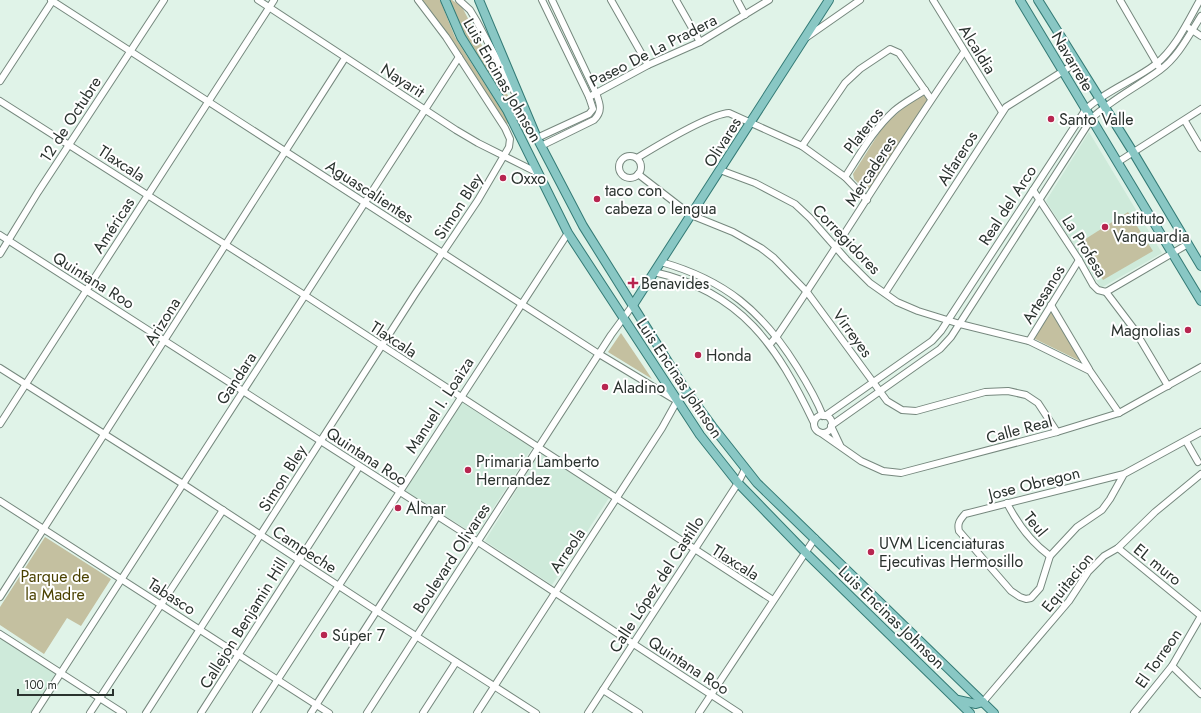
<svg xmlns="http://www.w3.org/2000/svg" width="1201" height="713" font-family="Jost,sans-serif">
<style>
.built{fill:#ceeada}
.green{fill:#c4c0a0}
.lines{fill:none;stroke-linecap:round;stroke-linejoin:round}
.minor-casing{stroke:#76887e;stroke-width:8}
.major-casing{stroke:#347b76;stroke-width:10}
.minor{stroke:#fff;stroke-width:6}
.major{stroke:#89c7c4;stroke-width:8}
.poi-dot{fill:#b72650;stroke:#fff;stroke-width:1.5}
.labels{text-anchor:middle;stroke-width:4;stroke-linejoin:round;paint-order:stroke}
.street-label{font-size:16px;fill:#2a322e;stroke:#fff}
.poi-label{font-size:16px;fill:#2a322e;stroke:#fff;text-anchor:start}
.park-label{font-size:16px;fill:#4a4100;stroke:#fff}
</style>
<rect width="100%" height="100%" fill="#e0f3e8"/>
<g class="built">
<polygon points="1089,132 1162,253 1101,288 1046,201"/>
<polygon points="460,399 532,448 476,535 405,491"/>
<polygon points="540,452 609,498 552,585 485,541"/>
<polygon points="0,637 57,674 33,713 0,713"/>
</g>
<g class="green">
<polygon points="422,0 440,0 455,37 511,125 506,123"/>
<path d="M448,0H452L462,7L515,109C484,79 466,38 448,0Z"/>
<polygon points="923,95 927,96 929,99 870,188 865,190 854,179 853,174 884,125 908,104"/>
<polygon points="1128,212 1153,251 1103,280 1079,243"/>
<polygon points="1050,310 1082,362 1033,338"/>
<polygon points="621,333 652,379 608,352"/>
<polygon points="45,537 111,579 81,626 67,618 44,654 0,625 0,607"/>
</g>
<g class="lines">
<defs>
<g id="minor">
<polyline points="51,0 599,354 677,401 662,428 477,713"/>
<polyline points="258,0 456,130 478,143 538,173"/>
<polyline points="459,0 470,10 476,20 515,93"/>
<polyline points="611,0 648,65"/>
<polyline points="676,0 700,42"/>
<polyline points="737,0 745,15"/>
<polyline points="933,0 1002,112"/>
<polyline points="1120,0 1159,67"/>
<polyline points="1189,28 1201,36"/>
<polyline points="807,37 860,0"/>
<polyline points="0,81 53,0"/>
<polyline points="589,97 648,65 700,42 769,0"/>
<polyline points="0,101 306,296 773,600"/>
<polyline points="1185,121 1201,148"/>
<polyline points="537,138 589,114 593,109 589,97 542,0"/>
<path d="M541,146L594,120C603,111 600,104 596,93L552,0"/>
<polyline points="802,146 845,83 860,69 890,49 899,53 931,99"/>
<circle cx="630" cy="167" r="11"/>
<path d="M637,158C655,147 710,114 729,113L802,146L845,177L867,200"/>
<polyline points="1118,162 1201,109"/>
<polyline points="720,170 755,183 795,204 810,218 846,259 870,283 897,302 918,311 960,324 1029,341 1090,371 1119,413"/>
<polyline points="638,174 691,215 733,232 761,248 774,258 807,292 887,401 902,410 916,411 985,392 1008,391 1026,395 1038,403 1057,432"/>
<path d="M845,177C860,154 874,129 894,111C903,103 915,97 925,90"/>
<polyline points="1033,190 1079,260 1093,285 1098,290 1106,292 1188,244"/>
<polyline points="0,235 478,542 739,713"/>
<polyline points="0,254 38,192 164,0"/>
<path d="M661,262C725,280 762,311 797,367C807,383 816,398 823,416"/>
<path d="M654,272C742,292 777,346 814,423"/>
<polyline points="1106,292 1134,329 1168,386"/>
<polyline points="885,293 1006,107 1076,63"/>
<polyline points="1051,305 1089,369"/>
<polyline points="1029,341 1079,260"/>
<path d="M770,344L777,336C841,242 899,145 964,52"/>
<polyline points="0,368 183,484 377,611 536,713"/>
<circle cx="823" cy="424" r="9"/>
<path d="M825,416L932,341L941,331L1086,109C1107,90 1134,81 1156,64C1176,48 1188,21 1200,0"/>
<polyline points="0,424 274,0"/>
<path d="M832,425L927,358L940,349L951,337L1092,118C1112,99 1137,87 1160,70C1178,57 1189,35 1201,16"/>
<polyline points="831,426 840,445"/>
<polyline points="821,433 861,461 883,471 901,473 1057,432 1119,413 1201,367"/>
<polyline points="1186,441 1198,462"/>
<path d="M1124,474L965,514C960,520 957,523 959,531L1011,591L1020,597L1026,599L1031,598L1040,588L1050,556L1077,527L1102,510L1110,499L1124,474L1201,432"/>
<polyline points="0,501 329,713"/>
<path d="M1007,503C1018,525 1031,542 1050,556"/>
<polyline points="1118,548 1201,616"/>
<polyline points="0,597 345,58"/>
<polyline points="0,634 123,713"/>
<polyline points="1172,666 1201,694"/>
<polyline points="603,690 639,713"/>
<polyline points="983,702 1069,601 1088,572 1104,556 1118,548 1155,512 1201,474"/>
<polyline points="35,713 459,57"/>
<polyline points="90,713 223,510"/>
<polyline points="146,713 415,294 478,200 509,147 510,139 505,128 446,37 418,0"/>
<polyline points="201,713 359,467"/>
<polyline points="256,713 568,233"/>
<polyline points="311,713 437,517"/>
<polyline points="367,713 611,335 633,305"/>
<polyline points="423,713 456,662"/>
<polyline points="588,713 738,483 745,469"/>
<polyline points="699,713 815,538"/>
<polyline points="1134,713 1172,666 1201,616"/>
</g>
<g id="major">
<polyline points="445,0 461,37 507,110 568,233 700,435 738,483 805,552 970,713"/>
<polyline points="479,0 537,138 583,226 685,389 712,426 757,483 994,713"/>
<polyline points="1020,0 1201,301"/>
<polyline points="1038,0 1133,152 1201,266"/>
<polyline points="633,305 829,0"/>
<polyline points="958,700 976,704 983,702"/>
</g>
</defs>
<use href="#minor" class="minor-casing"/>
<use href="#major" class="major-casing"/>
<use href="#minor" class="minor"/>
<use href="#major" class="major"/>
</g>
<g class="poi-dot">
<circle cx="1051" cy="119" r="4"/>
<circle cx="503" cy="178" r="4"/>
<circle cx="597" cy="199" r="4"/>
<circle cx="1105" cy="227" r="4"/>
<path d="M631 277h4v4h4v4h-4v4h-4v-4h-4v-4h4z"/>
<circle cx="1188" cy="330" r="4"/>
<circle cx="698" cy="355" r="4"/>
<circle cx="605" cy="387" r="4"/>
<circle cx="468" cy="470" r="4"/>
<circle cx="398" cy="508" r="4"/>
<circle cx="871" cy="552" r="4"/>
<circle cx="324" cy="635" r="4"/>
</g>
<g class="labels">
<g class="street-label">
<text transform="translate(978 49) rotate(58)" y="6">Alcaldia</text>
<text transform="translate(653 50) rotate(-27)" y="6">Paseo De La Pradera</text>
<text transform="translate(1073 61) rotate(59)" y="6">Navarrete</text>
<text transform="translate(403 80) rotate(33)" y="6">Nayarit</text>
<text transform="translate(503 80) rotate(60)" y="6">Luis Encinas Johnson</text>
<text transform="translate(70 119) rotate(-57)" y="6">12 de Octubre</text>
<text transform="translate(863 130) rotate(-52)" y="6">Plateros</text>
<text transform="translate(722 142) rotate(-58)" y="6">Olivares</text>
<text transform="translate(957 158) rotate(-58)" y="6">Alfareros</text>
<text transform="translate(122 163) rotate(33)" y="6">Tlaxcala</text>
<text transform="translate(870 171) rotate(-57)" y="6">Mercaderes</text>
<text transform="translate(370 191) rotate(33)" y="6">Aguascalientes</text>
<text transform="translate(1007 205) rotate(-57)" y="6">Real del Arco</text>
<text transform="translate(458 206) rotate(-57)" y="6">Simon Bley</text>
<text transform="translate(113 225) rotate(-57)" y="6">Américas</text>
<text transform="translate(847 239) rotate(46)" y="6">Corregidores</text>
<text transform="translate(1085 246) rotate(58)" y="6">La Profesa</text>
<text transform="translate(94 280) rotate(32)" y="6">Quintana Roo</text>
<text transform="translate(1043 294) rotate(-58)" y="6">Artesanos</text>
<text transform="translate(162 321) rotate(-58)" y="6">Arizona</text>
<text transform="translate(853 333) rotate(54)" y="6">Virreyes</text>
<text transform="translate(394 339) rotate(33)" y="6">Tlaxcala</text>
<text transform="translate(236 378) rotate(-57)" y="6">Gandara</text>
<text transform="translate(680 378) rotate(56)" y="6">Luis Encinas Johnson</text>
<text transform="translate(439 405) rotate(-57)" y="6">Manuel I. Loaiza</text>
<text transform="translate(1019 429) rotate(-15)" y="6">Calle Real</text>
<text transform="translate(367 456) rotate(33)" y="6">Quintana Roo</text>
<text transform="translate(282 478) rotate(-58)" y="6">Simon Bley</text>
<text transform="translate(1034 483) rotate(-14)" y="6">Jose Obregon</text>
<text transform="translate(1036 524) rotate(51)" y="6">Teul</text>
<text transform="translate(305 549) rotate(33)" y="6">Campeche</text>
<text transform="translate(567 550) rotate(-56)" y="6">Arreola</text>
<text transform="translate(451 558) rotate(-57)" y="6">Boulevard Olivares</text>
<text transform="translate(736 562) rotate(32)" y="6">Tlaxcala</text>
<text transform="translate(1158 564) rotate(39)" y="6">EL muro</text>
<text transform="translate(1067 582) rotate(-51)" y="6">Equitacion</text>
<text transform="translate(656 584) rotate(-57)" y="6">Calle López del Castillo</text>
<text transform="translate(172 596) rotate(33)" y="6">Tabasco</text>
<text transform="translate(892 617) rotate(44)" y="6">Luis Encinas Johnson</text>
<text transform="translate(243 623) rotate(-58)" y="6">Callejon Benjamin Hill</text>
<text transform="translate(1158 658) rotate(-55)" y="6">El Torreon</text>
<text transform="translate(689 665) rotate(33)" y="6">Quintana Roo</text>
</g>
<g class="poi-label">
<text x="1059" y="125">Santo Valle</text>
<text x="511" y="184">Oxxo</text>
<text x="605" y="196">taco con<tspan x="605" dy="18">cabeza o lengua</tspan></text>
<text x="1113" y="224">Instituto<tspan x="1113" dy="18">Vanguardia</tspan></text>
<text x="641" y="289">Benavides</text>
<text x="1180" y="336" text-anchor="end">Magnolias</text>
<text x="706" y="361">Honda</text>
<text x="613" y="393">Aladino</text>
<text x="476" y="467">Primaria Lamberto<tspan x="476" dy="18">Hernandez</tspan></text>
<text x="406" y="514">Almar</text>
<text x="879" y="549">UVM Licenciaturas<tspan x="879" dy="18">Ejecutivas Hermosillo</tspan></text>
<text x="332" y="641">Súper 7</text>
</g>
<g class="park-label">
<text x="55" y="582">Parque de<tspan x="55" dy="18">la Madre</tspan></text>
</g>
</g>
<path d="M18 689v6h95v-6" fill="none" stroke="#2a322e" stroke-width="2"/>
<text x="24" y="689" font-size="12" fill="#2a322e" stroke="#ffffff" stroke-width="3" paint-order="stroke">100 m</text>
</svg>
